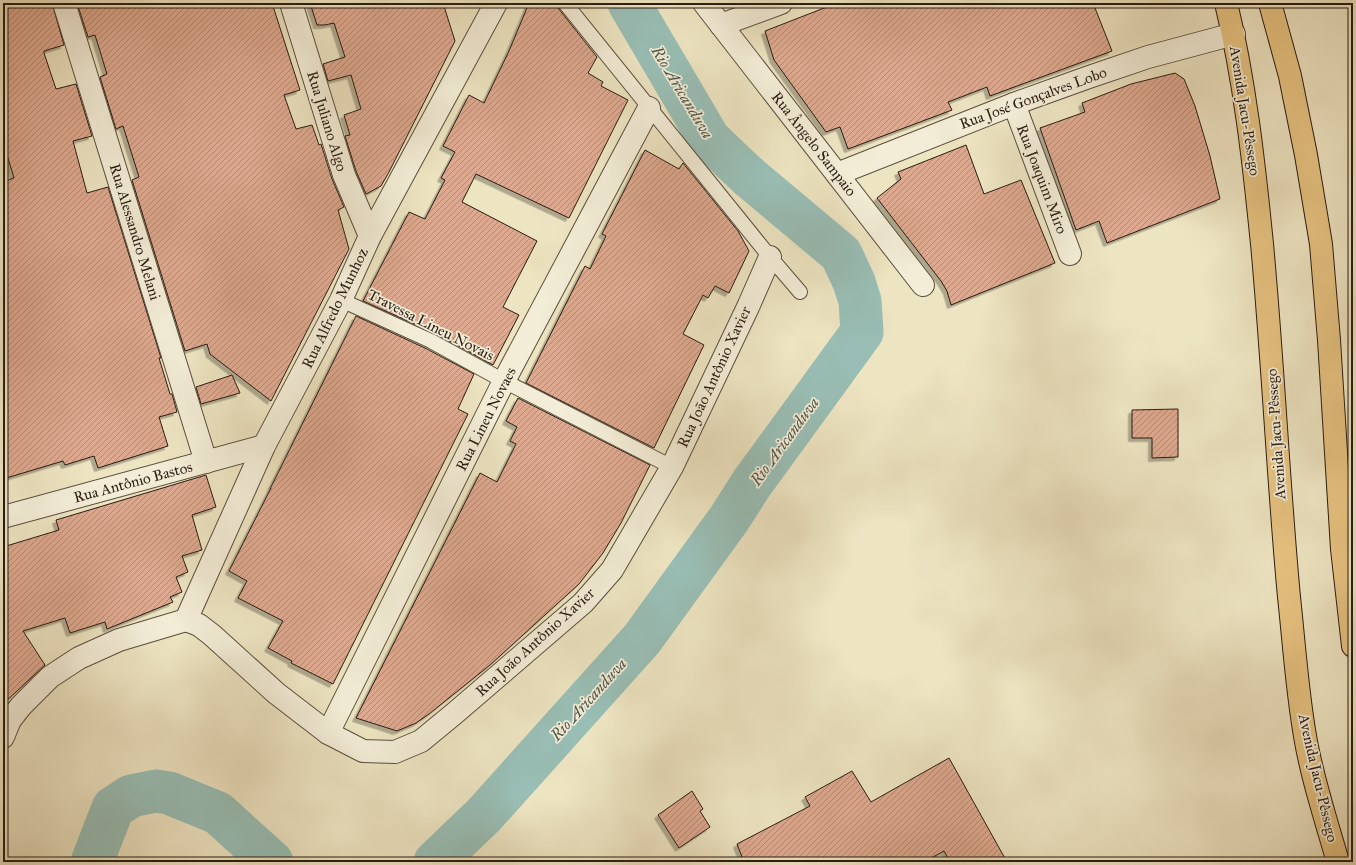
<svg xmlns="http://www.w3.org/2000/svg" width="1356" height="865" font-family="'IM FELL Great Primer',serif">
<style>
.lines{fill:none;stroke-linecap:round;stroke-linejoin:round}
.river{stroke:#99beb5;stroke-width:43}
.building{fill:url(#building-hatch);stroke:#291c12;filter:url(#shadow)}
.lane-casing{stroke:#5a4e3e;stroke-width:16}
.street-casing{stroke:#5a4e3e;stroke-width:24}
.highway-casing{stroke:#291c12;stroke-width:24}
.lane{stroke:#f3edd7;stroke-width:14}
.street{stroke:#f3edd7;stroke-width:22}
.highway{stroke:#e6c280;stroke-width:22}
.labels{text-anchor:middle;stroke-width:3.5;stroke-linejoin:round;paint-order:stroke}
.street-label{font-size:15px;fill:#291c12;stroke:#f3edd7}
.water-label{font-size:16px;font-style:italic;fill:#50554b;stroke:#f3edd7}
</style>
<defs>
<pattern id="building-hatch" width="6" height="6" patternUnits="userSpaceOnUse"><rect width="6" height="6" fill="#dda990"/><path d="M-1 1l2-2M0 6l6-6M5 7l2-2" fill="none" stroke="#b38974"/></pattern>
<filter id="shadow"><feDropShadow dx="-3.5" dy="3.5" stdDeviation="0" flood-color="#0004"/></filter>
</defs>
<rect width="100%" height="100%" fill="#ede4c1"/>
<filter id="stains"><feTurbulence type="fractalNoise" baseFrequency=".005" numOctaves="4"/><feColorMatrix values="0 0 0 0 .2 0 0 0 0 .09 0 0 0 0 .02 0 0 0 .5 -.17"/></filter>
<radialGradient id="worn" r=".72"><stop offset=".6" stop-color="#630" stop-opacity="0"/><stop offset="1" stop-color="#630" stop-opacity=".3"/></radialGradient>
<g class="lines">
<g class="river">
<polyline points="92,862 113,808 131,796 156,791 169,793 218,813 272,862"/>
<polyline points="435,862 484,815 642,639 729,519 752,483 862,332 860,301 854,282 841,254 748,176 709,139 629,3"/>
</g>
</g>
<g class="building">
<polygon points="3,3 52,3 64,45 44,51 44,53 56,89 76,84 92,136 73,141 87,193 108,187 161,358 159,358 170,394 172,394 177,412 159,417 168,446 98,468 94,456 65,465 63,461 3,479 3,182 14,178 3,142"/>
<polygon points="77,3 272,3 300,90 284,95 296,129 312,125 319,145 321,144 332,179 344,207 338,210 349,249 271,401 210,354 207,344 185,351 132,180 139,177 123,126 116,129 100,77 107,74 95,35 88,37"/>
<polygon points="310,3 443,3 455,41 389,172 381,186 366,194 356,171 345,136 350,135 344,115 361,109 351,75 328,81 323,64 345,57 334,23 325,25 317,25"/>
<polygon points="529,3 557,3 558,8 597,57 588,73 603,82 601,86 628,100 569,218 476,174 462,202 537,241 503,307 519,315 493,365 435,333 363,301 409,212 425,219 445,180 441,178 455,152 443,146 469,95 484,103 509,51"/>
<polygon points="837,3 1093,3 1112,51 990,96 987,87 948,102 952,110 848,149 840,127 826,132 774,60 765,31"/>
<polygon points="1175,73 1184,79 1195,106 1210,156 1220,199 1107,243 1099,221 1076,230 1040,128 1085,112 1082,103 1131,84"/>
<polygon points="966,145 984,194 1021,180 1055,263 951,305 947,291 941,281 877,198 901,179 898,172"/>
<polygon points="645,150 679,169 683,163 738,231 749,251 729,293 715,286 708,298 703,295 683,334 704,345 654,448 526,383 585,266 590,269 606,236 602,234"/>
<polygon points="356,316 427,349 474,374 458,409 468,414 333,684 291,663 292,661 268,648 283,621 238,598 247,581 229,571 271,488 270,489"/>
<polygon points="232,375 240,393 201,404 196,387"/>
<polygon points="518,398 650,465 621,523 603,553 579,584 490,665 429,714 416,723 397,731 356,718 480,473 497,482 516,444 510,441 517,427 506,421"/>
<polygon points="1178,409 1178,457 1152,458 1152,438 1132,438 1132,410"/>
<polygon points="206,475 216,507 192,515 202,550 182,556 188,572 176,577 182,592 170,597 173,602 107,629 105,622 70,633 65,618 23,631 45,665 3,704 3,547 59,530 56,520"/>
<polygon points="949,758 1007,862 950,862 944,851 924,862 744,862 737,844 810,806 805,797 852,771 871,802"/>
<polygon points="692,791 703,809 700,811 710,827 679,848 658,815"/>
</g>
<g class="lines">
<defs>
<g id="lane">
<polyline points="565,3 770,257 800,292"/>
<polyline points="341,300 431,341 504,381 672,467"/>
</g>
<g id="street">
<polyline points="64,3 206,462"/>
<polyline points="291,3 344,175 370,236"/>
<polyline points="704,3 923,285"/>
<polyline points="721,25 781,3"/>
<polyline points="1014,104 1070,254"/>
<polyline points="837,174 1014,104 1089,77 1148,57 1234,34"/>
<polyline points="3,517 264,446"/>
<polyline points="186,620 199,625 212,635 276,693 328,733 363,751 395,752 421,741 455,713 583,603 612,570 672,467 748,307 770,257"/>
<polyline points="186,620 264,446 341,300 370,236 496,3"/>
<polyline points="328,733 504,381 649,108"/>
<polyline points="3,737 10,720 21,706 50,677 79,658 119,640 186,620"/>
</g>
<g id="highway">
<path d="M1226,3C1245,82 1254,164 1262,244C1273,362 1278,479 1289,597C1294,643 1297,690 1305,736C1312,778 1326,820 1338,862"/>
<polyline points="1270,3 1290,76 1306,155 1321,244 1329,340 1342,549 1353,646"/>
</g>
</defs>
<use href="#lane" class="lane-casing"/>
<use href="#street" class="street-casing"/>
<use href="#highway" class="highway-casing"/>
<use href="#lane" class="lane"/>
<use href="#street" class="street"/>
<use href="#highway" class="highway"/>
</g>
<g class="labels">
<g class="street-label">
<text transform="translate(1033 98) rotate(-20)" y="5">Rua José Gonçalves Lobo</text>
<text transform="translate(1245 111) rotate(81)" y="5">Avenida Jacu-Pêssego</text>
<text transform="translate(327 121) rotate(73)" y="5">Rua Juliano Algo</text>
<text transform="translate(814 144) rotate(52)" y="5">Rua Ângelo Sampaio</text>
<text transform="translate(1042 179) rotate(69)" y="5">Rua Joaquim Miro</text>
<text transform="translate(135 232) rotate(73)" y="5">Rua Alessandro Melani</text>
<text transform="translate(335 308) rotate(-64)" y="5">Rua Alfredo Munhoz</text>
<text transform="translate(431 325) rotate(27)" y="5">Travessa Lineu Novais</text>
<text transform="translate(714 377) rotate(-65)" y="5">Rua João Antônio Xavier</text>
<text transform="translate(486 419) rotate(-63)" y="5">Rua Lineu Novaes</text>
<text transform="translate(1276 434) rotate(-94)" y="5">Avenida Jacu-Pêssego</text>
<text transform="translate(133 482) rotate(-15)" y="5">Rua Antônio Bastos</text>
<text transform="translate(535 642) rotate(-42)" y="5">Rua João Antônio Xavier</text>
<text transform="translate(1318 778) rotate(77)" y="5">Avenida Jacu-Pêssego</text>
</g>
<g class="water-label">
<text transform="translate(683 92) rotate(59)" y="6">Rio Aricanduva</text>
<text transform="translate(784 441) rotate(-54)" y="6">Rio Aricanduva</text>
<text transform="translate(588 699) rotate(-48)" y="6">Rio Aricanduva</text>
</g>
</g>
<rect width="1356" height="865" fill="none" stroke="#ede4c1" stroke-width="16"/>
<rect x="4" y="4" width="1348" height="857" fill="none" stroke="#291c12" stroke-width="2"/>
<rect x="8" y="8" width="1340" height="849" fill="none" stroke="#291c12"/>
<rect width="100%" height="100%" filter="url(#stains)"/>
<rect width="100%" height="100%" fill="url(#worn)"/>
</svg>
